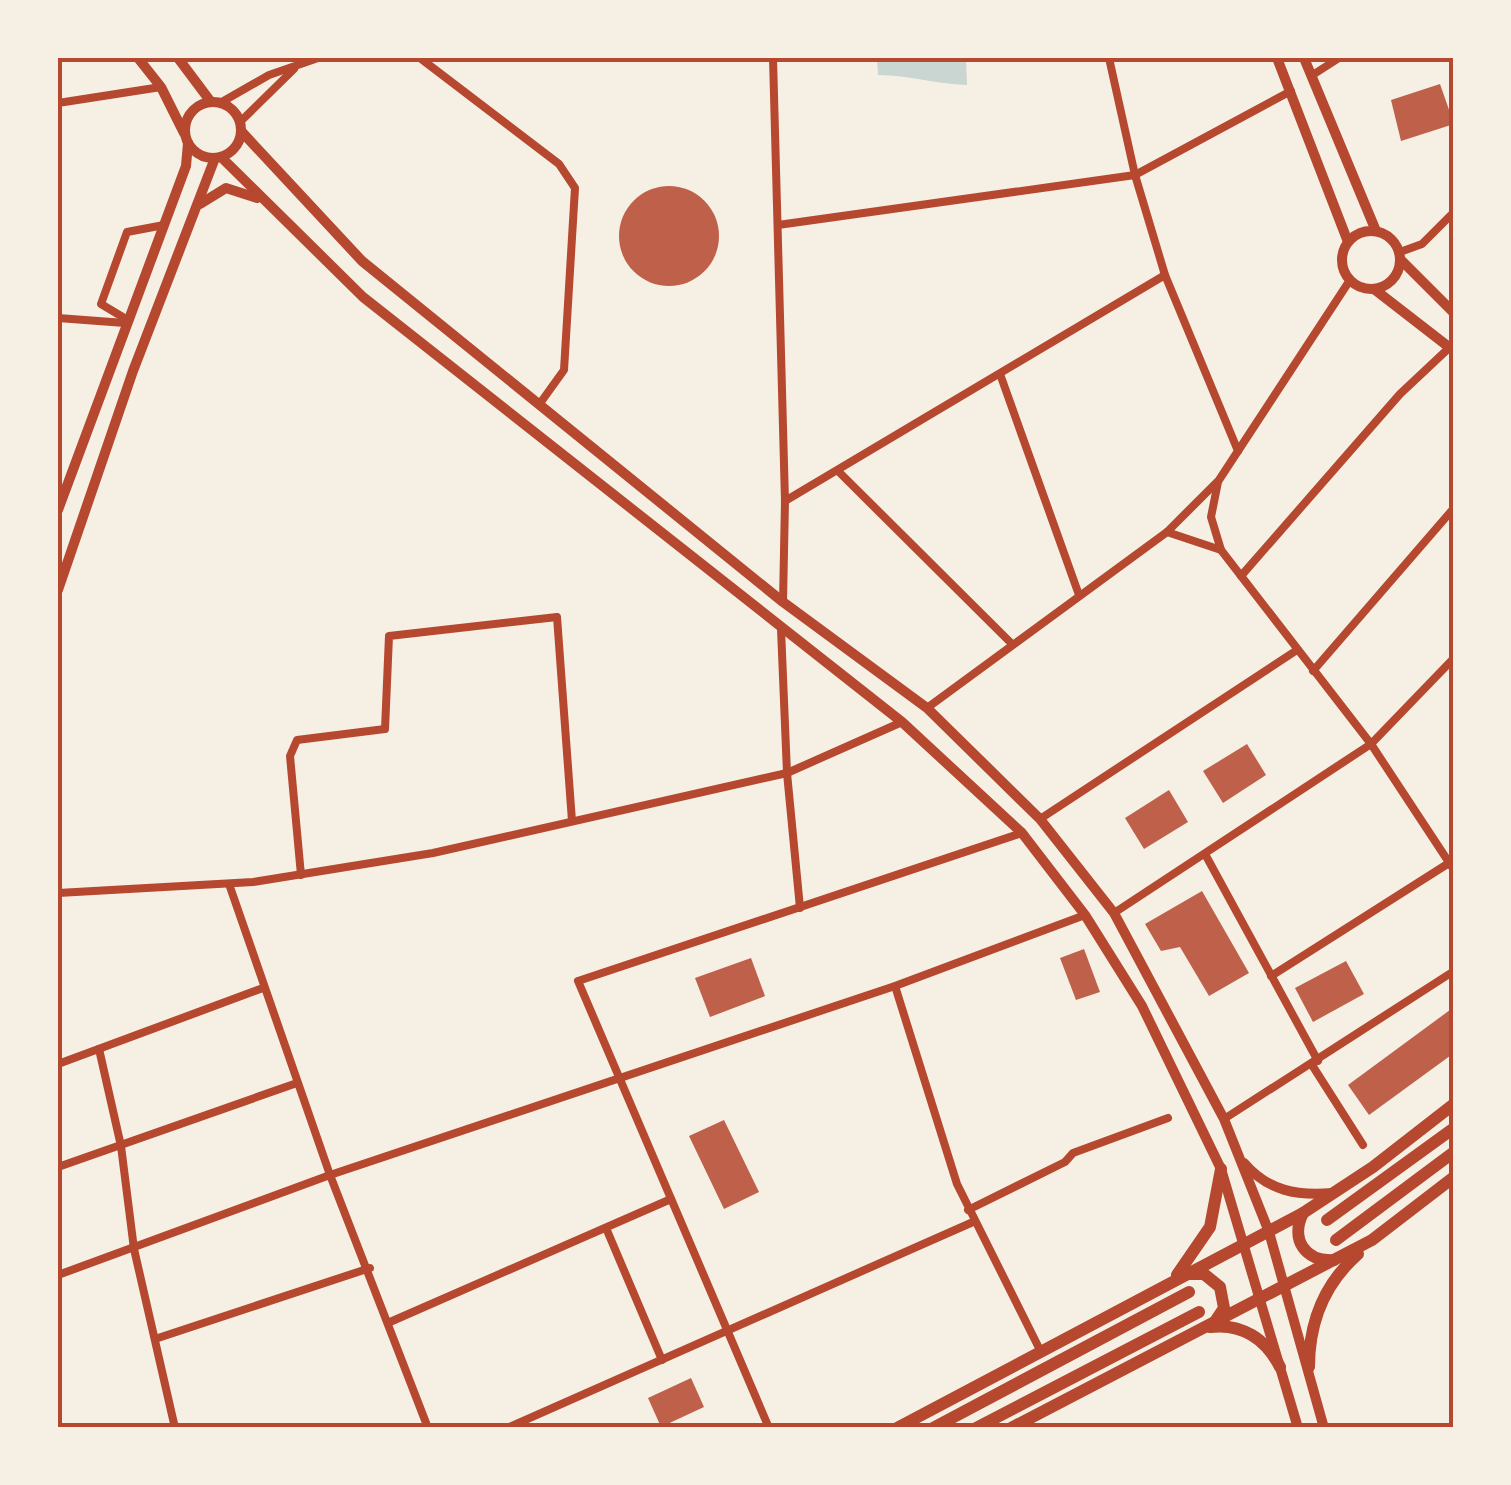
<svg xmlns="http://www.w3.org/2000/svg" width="1511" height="1485" font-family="'Titillium Web',sans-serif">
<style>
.water{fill:#c9d6d2}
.building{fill:#bf614a}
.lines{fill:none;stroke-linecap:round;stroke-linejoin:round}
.minor{stroke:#b5482f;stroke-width:8}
.tertiary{stroke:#b5482f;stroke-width:10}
.primary{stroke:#b5482f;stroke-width:12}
.neatline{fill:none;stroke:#b5482f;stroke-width:4}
</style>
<rect width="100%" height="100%" fill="#f6efe4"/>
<path class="water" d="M877,58H966L967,85C935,84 910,75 878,75Z"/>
<g class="building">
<polygon points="1440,84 1454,124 1401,141 1391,100"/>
<circle cx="669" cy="236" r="50"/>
<polygon points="1247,744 1266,775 1223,803 1203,771"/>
<polygon points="1169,790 1188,822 1144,849 1125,818"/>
<polygon points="1202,891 1249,973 1209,996 1180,947 1161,951 1145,924"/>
<polygon points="1084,949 1100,992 1076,1000 1060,958"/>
<polygon points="751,958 765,996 710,1017 695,978"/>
<polygon points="1346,961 1364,994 1313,1022 1295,988"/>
<polygon points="1454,1007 1454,1053 1369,1115 1348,1085"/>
<polygon points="724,1120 759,1192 724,1209 689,1136"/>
<polygon points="691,1378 704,1407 661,1427 648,1398"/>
</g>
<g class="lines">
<g class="minor">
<polyline points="420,58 559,164 575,188 564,370 541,402"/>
<polyline points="773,58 785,501 783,602"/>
<polyline points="1109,58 1135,175 1165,275 1238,451"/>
<polyline points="1311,76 1339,58"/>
<polyline points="58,103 161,87"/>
<polyline points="220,103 269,75 318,58"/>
<polyline points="240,122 294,69"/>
<polyline points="778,225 1135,175 1291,91"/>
<polyline points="1400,252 1422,244 1454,212"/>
<polyline points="58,318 125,323"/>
<polyline points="126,319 101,304 127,232 164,225"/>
<polyline points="1000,374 1079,595"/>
<polyline points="838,471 1011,643"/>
<polyline points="1218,482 1211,517 1221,550"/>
<polyline points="785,501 1165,275"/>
<polyline points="1167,532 1221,550 1371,744 1454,870"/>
<polyline points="1241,576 1400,394 1449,348"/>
<polyline points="781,629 787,773 800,908"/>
<polyline points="1313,671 1454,508"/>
<polyline points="927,708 1167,532 1219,480 1350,280"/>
<polyline points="1040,819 1297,650"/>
<polyline points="1205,854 1318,1061"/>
<polyline points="301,875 290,756 297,740 385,729 389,636 557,617 572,821"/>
<polyline points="229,884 330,1175 428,1428"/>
<polyline points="58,893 253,882 433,853 787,773 902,722"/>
<polyline points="1114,913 1371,744 1454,658"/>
<polyline points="1271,976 1449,863"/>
<polyline points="895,986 957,1184 1041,1352"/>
<polyline points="99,1049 121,1146 134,1249 175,1428"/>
<polyline points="58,1064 263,988"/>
<polyline points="1312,1065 1363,1145"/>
<polyline points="1224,1119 1454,971"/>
<polyline points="58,1167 297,1083"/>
<polyline points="968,1210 1065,1162 1073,1153 1168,1118"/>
<polyline points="606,1228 662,1360"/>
<polyline points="58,1275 330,1175 895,986 1085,915"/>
<polyline points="390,1322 671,1199"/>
<polyline points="155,1339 370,1268"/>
<polyline points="507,1428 973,1222"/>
<polyline points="769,1428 578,981 1022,833"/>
</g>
<g class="tertiary">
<polyline points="138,58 161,87 184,133"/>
<polyline points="178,58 211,102"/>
<polyline points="1277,58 1348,242"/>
<polyline points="1304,58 1376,231"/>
<circle cx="213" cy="130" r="28"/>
<polyline points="241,131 362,261 783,602 927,708 1040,819 1114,913 1224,1119 1269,1232 1324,1428"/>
<polyline points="221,157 363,297 902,722 1022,833 1085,915 1142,1006 1221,1169 1298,1428"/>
<polyline points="200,204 226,188 257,198"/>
<circle cx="1371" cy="260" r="29"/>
<polyline points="1401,260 1454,313"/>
<polyline points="1374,289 1454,351"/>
<polyline points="58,510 186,166 188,143"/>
<polyline points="58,590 133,371 215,158"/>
<path d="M1244,1163C1268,1191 1297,1196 1332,1193"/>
</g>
<g class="primary">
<path d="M1303,1213C1290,1239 1305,1262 1334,1260"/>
<polyline points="1327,1220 1454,1128"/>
<polyline points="1336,1240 1454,1152"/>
<polyline points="1187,1274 1204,1274 1220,1287 1224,1308 1216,1320"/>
<polyline points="1177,1275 1210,1227 1221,1169"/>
<path d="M1210,1327C1242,1323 1266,1339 1280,1367"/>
<path d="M1309,1367C1309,1322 1324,1284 1358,1254"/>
<polyline points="897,1428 1303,1213 1373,1167 1454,1104"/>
<polyline points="933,1428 1189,1292"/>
<polyline points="976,1428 1199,1312"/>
<polyline points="1011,1428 1372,1240 1454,1177"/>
</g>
</g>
<rect width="1511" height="1485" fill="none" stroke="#f6efe4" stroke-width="120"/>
<rect x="60" y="60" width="1391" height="1365" class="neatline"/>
</svg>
